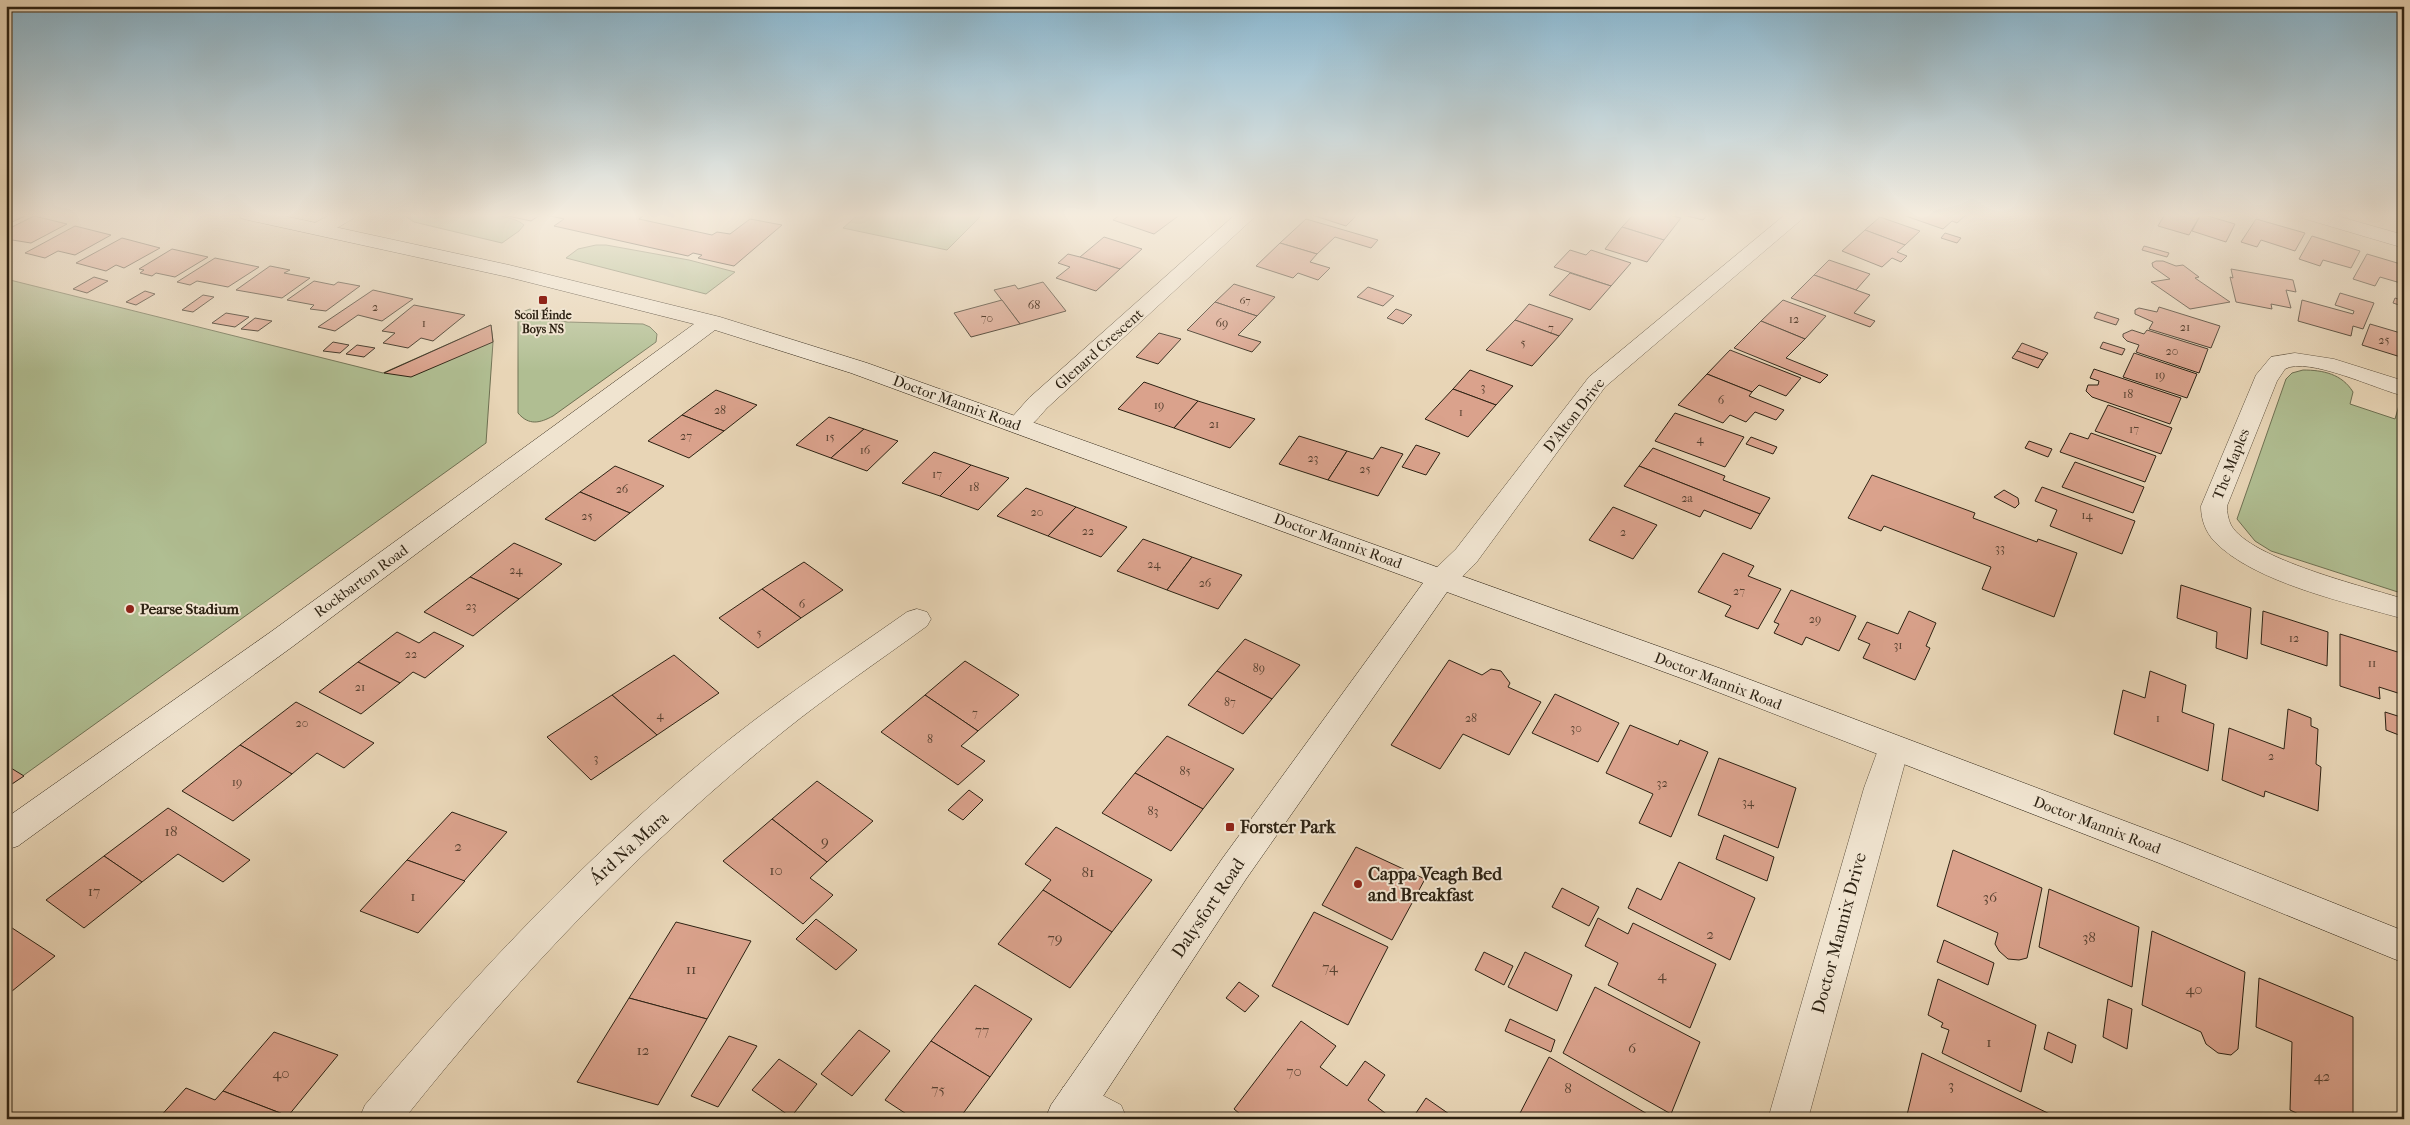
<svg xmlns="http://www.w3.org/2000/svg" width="2410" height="1125" font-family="'IM FELL French Canon',serif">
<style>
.green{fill:#b0be92;stroke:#6e7052}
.building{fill:#daa28c;stroke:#2d2213}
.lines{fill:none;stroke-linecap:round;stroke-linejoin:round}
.street-casing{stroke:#5c4f3c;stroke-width:1}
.secondary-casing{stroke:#2d2213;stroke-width:1}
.street{fill:#f0e4d0;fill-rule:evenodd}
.secondary{fill:#f0e4d0;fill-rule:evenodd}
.poi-dot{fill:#8f2418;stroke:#f0e4d0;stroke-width:2}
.labels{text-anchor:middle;stroke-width:4;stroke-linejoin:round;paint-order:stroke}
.far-number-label{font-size:11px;fill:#584231}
.number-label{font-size:12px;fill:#584231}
.far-poi-label{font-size:12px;font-weight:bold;fill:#2d2213;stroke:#f0e4d0}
.street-label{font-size:15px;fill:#2d2213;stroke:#f0e4d0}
.poi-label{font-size:15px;font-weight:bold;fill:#2d2213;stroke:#f0e4d0;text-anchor:start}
.near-number-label{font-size:15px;fill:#584231}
.near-poi-label{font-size:18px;font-weight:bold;fill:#2d2213;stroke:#f0e4d0;text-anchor:start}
.near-street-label{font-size:18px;fill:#2d2213;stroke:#f0e4d0}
</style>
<rect width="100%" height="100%" fill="#e8d5b6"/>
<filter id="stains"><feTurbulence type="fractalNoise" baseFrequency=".004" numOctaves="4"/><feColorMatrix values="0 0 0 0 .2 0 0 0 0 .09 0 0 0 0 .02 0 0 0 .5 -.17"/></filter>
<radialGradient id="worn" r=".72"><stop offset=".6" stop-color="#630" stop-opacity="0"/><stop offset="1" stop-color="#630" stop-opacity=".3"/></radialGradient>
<g class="green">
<path d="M402,214C428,214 506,208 524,225L519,231L502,243L414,222Z"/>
<polygon points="859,214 983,214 947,250 843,228"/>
<polygon points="596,245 606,245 689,260 735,272 706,294 566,258 578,249"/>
<polygon points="6,279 383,373 491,325 493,342 486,443 6,788"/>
<path d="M530,309L552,319L567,322L643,324L650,327L657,334L656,342L553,416C540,423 529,426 518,413V318L520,313Z"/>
<path d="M2303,370C2323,370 2342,374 2353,392L2350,404L2395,419L2400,402L2404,401V594L2271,551L2255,541L2237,519L2286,379L2292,373Z"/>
</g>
<g class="building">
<polygon points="6,214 29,214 6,225"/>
<polygon points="498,214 646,214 639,219 712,235 717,232 730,234 750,219 782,225 734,266 698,258 702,255 693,253 688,256 554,226 564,219 541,214 531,221"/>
<polygon points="1121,214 1181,214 1154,234 1113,220"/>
<polygon points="1309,214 1358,214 1346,226"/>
<polygon points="1634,214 1665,214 1681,218 1664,240 1622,227"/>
<polygon points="1680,214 1708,214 1703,220"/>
<polygon points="1900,214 1967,214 1957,223 1952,221 1943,229"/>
<polygon points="2165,214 2201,214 2189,235 2158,226"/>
<polygon points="2201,214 2235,224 2226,242 2192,231"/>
<polygon points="34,216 67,224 31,243 6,239 6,230"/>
<polygon points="1880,217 1920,231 1905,245 1865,230"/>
<polygon points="1306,219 1378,240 1371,248 1335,237 1317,254 1280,243"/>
<polygon points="2256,219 2305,233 2295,251 2261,240 2257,247 2241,242"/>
<polygon points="75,226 111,235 75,255 58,251 45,258 25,253"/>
<polygon points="1622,227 1664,240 1647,262 1605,249"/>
<polygon points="1865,230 1905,245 1897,252 1907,256 1901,262 1892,258 1882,267 1842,251"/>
<polygon points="1945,233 1961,238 1957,243 1941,238"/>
<polygon points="2312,236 2360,251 2351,268 2323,260 2320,266 2299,259"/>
<polygon points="1104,237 1142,249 1120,269 1080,257"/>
<polygon points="122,238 160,248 124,268 116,265 106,271 76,263"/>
<polygon points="1280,243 1317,254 1310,262 1330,268 1318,280 1298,273 1293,278 1256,266"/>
<polygon points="2144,246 2169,253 2167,257 2142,250"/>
<polygon points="172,249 208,257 175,277 156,273 152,276 140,273 144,270 139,269"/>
<polygon points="1570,250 1586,255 1591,250 1631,263 1611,286 1554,267"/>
<polygon points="1068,254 1080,257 1120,269 1096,291 1056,278 1070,267 1058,263"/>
<polygon points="2367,254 2404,265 2404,284 2380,277 2375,286 2353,279"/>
<polygon points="215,258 259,267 228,287 197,281 190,285 177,282"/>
<polygon points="1829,260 1870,274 1856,290 1814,275"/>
<polygon points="2156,261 2163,261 2176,266 2183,265 2199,277 2195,278 2230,302 2190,309 2151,282 2170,279 2153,267 2152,263"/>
<polygon points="270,266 290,270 284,273 310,278 282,298 236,290"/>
<polygon points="2231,269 2293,280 2296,292 2286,290 2291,308 2271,304 2272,309 2236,302 2230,277 2233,278"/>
<polygon points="1570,273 1611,286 1590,310 1549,295"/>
<polygon points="1814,275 1870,295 1854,313 1875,321 1870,327 1791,298"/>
<polygon points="94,277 108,281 87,293 73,289"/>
<polygon points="314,281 334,285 338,282 360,286 326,311 310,309 314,305 287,300"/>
<polygon points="1043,282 1066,311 1020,324 994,290 1015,285 1018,289"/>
<polygon points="1234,284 1275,297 1257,316 1215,302"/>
<polygon points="1368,287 1394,296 1383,306 1357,297"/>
<polygon points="373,290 413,299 382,321 358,315 335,331 318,327"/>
<polygon points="145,291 155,294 136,305 126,302"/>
<polygon points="2340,293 2374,303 2363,329 2353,326 2351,336 2298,321 2302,300 2353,314 2354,311 2335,305"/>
<polygon points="203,295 214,297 193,312 182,310"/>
<polygon points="2395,298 2404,301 2402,306 2393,303"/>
<polygon points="1002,300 1020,324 971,337 954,313"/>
<polygon points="1783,300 1826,316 1805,339 1761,321"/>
<polygon points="1215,302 1257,316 1238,335 1261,342 1252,352 1187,330"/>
<polygon points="1529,304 1573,319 1559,336 1515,320"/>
<polygon points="414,305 465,315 433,341 421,338 408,348 383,343 395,333 382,331"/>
<polygon points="2159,307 2220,326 2211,348 2149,329 2153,322 2135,314 2135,310 2139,308 2157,312"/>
<polygon points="1396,309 1412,315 1403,324 1387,318"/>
<polygon points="2097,312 2119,319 2116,325 2094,318"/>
<polygon points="226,313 249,317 235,327 212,323"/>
<polygon points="255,318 272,321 258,331 241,329"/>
<polygon points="1515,320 1559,336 1532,366 1486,350"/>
<polygon points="1761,321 1805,339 1786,358 1828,375 1820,383 1734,348"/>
<polygon points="2370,324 2404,334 2404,358 2362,345"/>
<polygon points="491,325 493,342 411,377 384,373"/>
<polygon points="2132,330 2144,334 2147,330 2208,349 2199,373 2136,352 2139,345 2127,341 2123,337 2123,334"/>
<polygon points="1159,333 1181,339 1158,364 1136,357"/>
<polygon points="333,342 349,345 340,353 323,351"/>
<polygon points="2103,342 2125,349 2122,355 2100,348"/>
<polygon points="2022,343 2048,353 2043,360 2017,351"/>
<polygon points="357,345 375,348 364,357 346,354"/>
<polygon points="1730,350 1801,378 1786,396 1759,385 1752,392 1707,374"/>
<polygon points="2017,351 2043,360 2038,368 2012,358"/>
<polygon points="2134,353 2197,374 2187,398 2123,377"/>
<polygon points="2094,369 2181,398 2170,424 2092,397 2086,391 2088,385 2098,385 2099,381 2090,378"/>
<polygon points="1470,370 1513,386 1496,405 1453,389"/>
<polygon points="1707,374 1752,392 1749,396 1784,410 1776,420 1755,412 1746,422 1730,415 1723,423 1678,405"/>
<polygon points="1144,382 1198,401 1174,428 1118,409"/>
<polygon points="1453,389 1496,405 1468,437 1425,419"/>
<polygon points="716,390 757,405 724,431 682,415"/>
<polygon points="1198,401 1255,419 1230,448 1174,428"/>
<polygon points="2108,405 2172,428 2161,454 2095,431"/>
<polygon points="1675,413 1744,437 1725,467 1655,441"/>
<polygon points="682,415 724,431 689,458 648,441"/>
<polygon points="829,417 864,429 831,458 796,445"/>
<polygon points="864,429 898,441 867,471 831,458"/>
<polygon points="2070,433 2088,439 2091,433 2156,456 2145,482 2060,452"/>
<polygon points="1299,436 1347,451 1328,480 1279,464"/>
<polygon points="1751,437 1777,447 1773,454 1746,444"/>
<polygon points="2029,441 2052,449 2048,457 2025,448"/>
<polygon points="1416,445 1440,453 1426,475 1402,467"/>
<polygon points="1381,447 1403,454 1378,496 1328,480 1347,451 1373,459"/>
<polygon points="1653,448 1725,476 1723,480 1770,498 1760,514 1639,466"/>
<polygon points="934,452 971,465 940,496 902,483"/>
<polygon points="2075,462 2144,487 2133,513 2062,487"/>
<polygon points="971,465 1009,478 978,510 940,496"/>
<polygon points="615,466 664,486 630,513 580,492"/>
<polygon points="1639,466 1760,514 1751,529 1704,510 1700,517 1624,486"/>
<polygon points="1872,475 1975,513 1973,518 2037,542 2038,539 2077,553 2054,617 1982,589 1991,567 1884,526 1881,531 1848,518"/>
<polygon points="2042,487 2135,521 2122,554 2050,526 2057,510 2035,501"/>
<polygon points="1026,488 1076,507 1048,536 997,516"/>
<polygon points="2004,490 2018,498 2019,504 2015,508 1994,497"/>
<polygon points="580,492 630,513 595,541 545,519"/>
<polygon points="1076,507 1127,527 1101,557 1048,536"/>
<polygon points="1613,507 1657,525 1633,559 1589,540"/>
<polygon points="1143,539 1192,557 1167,590 1117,571"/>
<polygon points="514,543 562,564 519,599 470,577"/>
<polygon points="1723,553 1754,566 1748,576 1781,589 1758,629 1725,616 1731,606 1698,592"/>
<polygon points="1192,557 1242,575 1218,609 1167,590"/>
<polygon points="804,562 843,590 801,618 762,589"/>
<polygon points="470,577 519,599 473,636 424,612"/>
<polygon points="2181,585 2251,608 2247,659 2216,648 2217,632 2177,618"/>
<polygon points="762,589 801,618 758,648 719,618"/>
<polygon points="1791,590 1856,616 1839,651 1806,637 1802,645 1774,633 1779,624 1774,622"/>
<polygon points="1909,611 1936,623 1926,646 1930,648 1915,680 1863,658 1870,644 1858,639 1867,622 1898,634"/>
<polygon points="2263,611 2328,632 2327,666 2261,644"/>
<polygon points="397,632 419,643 434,632 464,646 425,678 413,672 400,683 358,662"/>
<polygon points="2340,634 2404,654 2404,695 2379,687 2380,699 2340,686"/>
<polygon points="1245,639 1300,665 1272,699 1217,671"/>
<polygon points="674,655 719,693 657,735 612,695"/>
<polygon points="1449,660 1482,675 1491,669 1501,671 1510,683 1508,687 1541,702 1509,755 1463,734 1440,769 1391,745"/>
<polygon points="965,661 1019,695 978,731 925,695"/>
<polygon points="358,662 400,683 361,714 319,692"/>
<polygon points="1217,671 1272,699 1243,734 1188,705"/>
<polygon points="2150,671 2186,685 2182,712 2214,724 2208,771 2114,734 2123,690 2145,698"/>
<polygon points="1555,694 1619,723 1598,762 1532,733"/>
<polygon points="612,695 657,735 591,780 547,737"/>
<polygon points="925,695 978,731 961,746 985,761 958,785 881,732"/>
<polygon points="296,702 374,743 344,768 317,753 292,774 240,745"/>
<polygon points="2288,709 2311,718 2311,726 2318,729 2316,764 2321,767 2318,811 2265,791 2264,797 2222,780 2229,728 2284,749"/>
<polygon points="2385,712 2404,718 2404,737 2386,730"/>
<polygon points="1630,725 1678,745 1680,740 1708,752 1671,837 1639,823 1653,794 1606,773"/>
<polygon points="1167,736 1234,769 1203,809 1135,773"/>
<polygon points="240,745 292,774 233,821 182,791"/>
<polygon points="1719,758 1796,788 1778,848 1698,815"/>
<polygon points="6,765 24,776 6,788"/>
<polygon points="1135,773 1203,809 1171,851 1102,813"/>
<polygon points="817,781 873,821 827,862 772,819"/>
<polygon points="969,790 983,800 963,820 948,810"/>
<polygon points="168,808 250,860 223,882 178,854 142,882 104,856"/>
<polygon points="452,812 507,832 464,881 407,860"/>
<polygon points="772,819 827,862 810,878 833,895 803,924 723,861"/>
<polygon points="1056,827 1152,880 1112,932 1043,890 1051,880 1025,864"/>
<polygon points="1724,835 1774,857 1767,881 1716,859"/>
<polygon points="1356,847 1425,879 1392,940 1322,905"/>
<polygon points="1953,850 2042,888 2027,958 2019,960 2008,959 1999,951 1995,944 1998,933 1937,906"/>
<polygon points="104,856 142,882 84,928 46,900"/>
<polygon points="407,860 465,881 418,933 360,911"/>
<polygon points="1679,862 1755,898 1730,960 1628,908 1637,888 1661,900"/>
<polygon points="1562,888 1599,907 1589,926 1552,907"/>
<polygon points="2049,889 2139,927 2132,987 2039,947"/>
<polygon points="1043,890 1112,932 1070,988 998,944"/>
<polygon points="1314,912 1388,947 1348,1025 1272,986"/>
<polygon points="1598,918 1628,934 1633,923 1716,964 1690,1028 1608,985 1618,963 1585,946"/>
<polygon points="816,919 857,950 836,970 796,939"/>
<polygon points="676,922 751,941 707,1019 629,998"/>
<polygon points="6,924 55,956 6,996"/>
<polygon points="2152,931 2245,972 2238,1049 2231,1055 2218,1053 2206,1044 2201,1032 2142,1005"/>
<polygon points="1944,940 1994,963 1988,985 1937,962"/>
<polygon points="1484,952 1513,966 1504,985 1475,970"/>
<polygon points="1525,952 1572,975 1557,1011 1508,987"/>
<polygon points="2259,978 2353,1017 2353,1119 2309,1119 2290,1110 2292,1042 2256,1027"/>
<polygon points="1938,979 2036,1025 2021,1092 1942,1053 1949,1030 1941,1027 1943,1023 1928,1015"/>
<polygon points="1239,982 1259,996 1245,1012 1226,998"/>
<polygon points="975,985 1032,1019 990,1077 931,1041"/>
<polygon points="1595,987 1700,1042 1671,1114 1563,1053"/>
<polygon points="629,998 707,1019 658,1105 577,1082"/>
<polygon points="2108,999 2132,1009 2127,1049 2103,1037"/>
<polygon points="1510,1019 1555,1040 1551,1052 1505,1031"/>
<polygon points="1301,1021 1336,1046 1320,1067 1347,1086 1365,1061 1385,1075 1368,1100 1393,1119 1246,1119 1234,1109"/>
<polygon points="859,1030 890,1051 852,1096 821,1074"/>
<polygon points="274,1032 338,1055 288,1116 223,1091"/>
<polygon points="2048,1032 2076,1045 2072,1063 2044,1049"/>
<polygon points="729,1036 757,1046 718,1107 691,1096"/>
<polygon points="931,1041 990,1077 959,1119 914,1119 885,1100"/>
<polygon points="1922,1053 2054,1116 2053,1119 1906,1119"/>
<polygon points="1549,1057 1656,1119 1517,1119"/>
<polygon points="779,1059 817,1084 791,1117 752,1090"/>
<polygon points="186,1088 215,1100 223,1091 288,1116 285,1119 158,1119"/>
<polygon points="1426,1098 1452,1116 1450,1119 1412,1119"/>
</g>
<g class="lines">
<defs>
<g id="street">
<path d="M332,214H357L354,218C341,225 326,237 311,233L308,229L311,225Z"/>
<path d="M1236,214H1258L1047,408C1035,421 1027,435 1008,430L1005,425L1029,398Z"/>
<path d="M1786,214H1808L1605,387L1476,563C1462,576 1452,592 1432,586L1428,579L1432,572L1456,549L1589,377Z"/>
<polygon points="2299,214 2330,214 2404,235 2404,248 2302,218"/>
<path d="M2295,353L2334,359L2404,381V396C2378,390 2308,356 2285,369L2277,381L2227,506C2227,512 2228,519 2231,525C2250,559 2366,587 2404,599V619C2349,603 2254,583 2214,541C2205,531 2201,519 2201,506L2256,375L2271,357Z"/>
<path d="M917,609L927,612L931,619L927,626C879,661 830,694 784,731C642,845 517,977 404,1119H359L365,1105C470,980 582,860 709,756C772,704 840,659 907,612Z"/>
<polygon points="1893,736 1904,739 1909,748 1808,1119 1768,1119 1864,788 1882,739"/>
<polygon points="1077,1082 1121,1105 1127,1119 1070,1119 1063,1115 1058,1101 1063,1087"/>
</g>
<polygon id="secondary" points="238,214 275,214 509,265 720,317 867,363 1719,668 2183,843 2404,931 2404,963 2159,863 1697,684 1447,592 1246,879 1088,1119 1045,1119 1051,1105 1222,859 1423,583 851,373 715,330 292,647 18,846 6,850 6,818 272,631 694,324 508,277 248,220 241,218"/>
</defs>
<use href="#street" class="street-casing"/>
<use href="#secondary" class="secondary-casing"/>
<use href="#street" class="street"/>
<use href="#secondary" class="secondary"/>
</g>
<linearGradient id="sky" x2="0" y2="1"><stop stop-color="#88b6cf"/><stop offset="0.58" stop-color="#f5ecde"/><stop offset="1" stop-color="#f5ecde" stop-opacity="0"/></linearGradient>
<rect width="2410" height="371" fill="url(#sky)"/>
<g class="poi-dot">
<rect x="538" y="295" width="10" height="10" rx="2.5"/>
<circle cx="130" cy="609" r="5"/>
<rect x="1225" y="822" width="10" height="10" rx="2.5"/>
<circle cx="1358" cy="884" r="5"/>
</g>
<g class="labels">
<g class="far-number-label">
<text x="1245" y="304">67</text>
</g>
<g class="number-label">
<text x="1034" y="309">68</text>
<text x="375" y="311">2</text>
<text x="987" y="322">70</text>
<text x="1794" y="323">12</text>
<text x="424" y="327">1</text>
<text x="1222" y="327">69</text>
<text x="2185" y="331">21</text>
<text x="1551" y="332">7</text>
<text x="2384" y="344">25</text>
<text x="1523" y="347">5</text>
<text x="2172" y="355">20</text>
<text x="2160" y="379">19</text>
<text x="1483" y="391">3</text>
<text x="2128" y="398">18</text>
<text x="1721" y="404">6</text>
<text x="1159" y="409">19</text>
<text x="720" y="414">28</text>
<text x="1461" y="416">1</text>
<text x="1214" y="428">21</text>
<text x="2134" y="433">17</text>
<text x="686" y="440">27</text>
<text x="830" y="441">15</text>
<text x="1700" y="443">4</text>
<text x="865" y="454">16</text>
<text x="1313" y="462">23</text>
<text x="1365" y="473">25</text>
<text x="937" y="478">17</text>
<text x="974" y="491">18</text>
<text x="622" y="493">26</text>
<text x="1687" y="502">2a</text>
<text x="1037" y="516">20</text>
<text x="2087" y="519">14</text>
<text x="587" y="520">25</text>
<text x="1088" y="535">22</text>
<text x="1623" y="536">2</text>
<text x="2000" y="552">33</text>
<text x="1154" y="568">24</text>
<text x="516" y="574">24</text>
<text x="1205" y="587">26</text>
<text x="1739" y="595">27</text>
<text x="802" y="608">6</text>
<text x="471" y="610">23</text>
<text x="1815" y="623">29</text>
<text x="759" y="637">5</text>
<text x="2294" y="642">12</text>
<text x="1898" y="649">31</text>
<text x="411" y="658">22</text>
<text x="2372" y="667">11</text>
<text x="1259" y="672">89</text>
<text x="360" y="691">21</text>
<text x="1230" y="706">87</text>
<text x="975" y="717">7</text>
<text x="660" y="719">4</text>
<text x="1471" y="722">28</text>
<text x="2158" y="722">1</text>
<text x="302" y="727">20</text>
<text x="1576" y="732">30</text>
<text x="930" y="743">8</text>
<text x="2271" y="760">2</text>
<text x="596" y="762">3</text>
<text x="1185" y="775">85</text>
<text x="237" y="786">19</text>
<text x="1662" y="787">32</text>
<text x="1748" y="806">34</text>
<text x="1153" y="815">83</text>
</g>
<g class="far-poi-label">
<text x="543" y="319">Scoil Éinde<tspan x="543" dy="14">Boys NS</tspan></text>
</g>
<g class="street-label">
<text transform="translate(1099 349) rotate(-42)" y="5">Glenard Crescent</text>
<text transform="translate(957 403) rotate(20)" y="5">Doctor Mannix Road</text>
<text transform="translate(1574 415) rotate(-52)" y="5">D'Alton Drive</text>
<text transform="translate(2231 464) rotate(-68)" y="5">The Maples</text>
<text transform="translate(1338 541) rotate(20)" y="5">Doctor Mannix Road</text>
<text transform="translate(361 581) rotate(-36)" y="5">Rockbarton Road</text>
<text transform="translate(1718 681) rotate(21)" y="5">Doctor Mannix Road</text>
<text transform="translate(2097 825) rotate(21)" y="5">Doctor Mannix Road</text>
</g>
<g class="poi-label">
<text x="140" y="614">Pearse Stadium</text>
</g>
<g class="near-number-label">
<text x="171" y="836">18</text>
<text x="825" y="846">9</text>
<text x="458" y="851">2</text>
<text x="776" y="875">10</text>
<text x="1088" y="877">81</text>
<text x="94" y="896">17</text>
<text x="413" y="901">1</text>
<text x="1990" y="902">36</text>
<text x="1710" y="939">2</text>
<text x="2089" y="942">38</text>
<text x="1055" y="943">79</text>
<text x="1330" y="972">74</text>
<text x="691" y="974">11</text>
<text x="1662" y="980">4</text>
<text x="2194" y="994">40</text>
<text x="982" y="1035">77</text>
<text x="1989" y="1047">1</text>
<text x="1632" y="1053">6</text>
<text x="643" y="1055">12</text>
<text x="1294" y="1076">70</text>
<text x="281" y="1078">40</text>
<text x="2322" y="1081">42</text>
<text x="1951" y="1090">3</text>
<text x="1568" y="1093">8</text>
<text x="938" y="1094">75</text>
</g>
<g class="near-poi-label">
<text x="1240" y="833">Forster Park</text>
<text x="1368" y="880">Cappa Veagh Bed<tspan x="1368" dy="21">and Breakfast</tspan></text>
</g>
<g class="near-street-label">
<text transform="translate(629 848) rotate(-42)" y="6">Árd Na Mara</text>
<text transform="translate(1208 908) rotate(-56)" y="6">Dalysfort Road</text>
<text transform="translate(1839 933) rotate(-75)" y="6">Doctor Mannix Drive</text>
</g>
</g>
<rect width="2410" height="1125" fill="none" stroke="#e8d5b6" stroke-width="25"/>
<rect x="8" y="8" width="2395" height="1110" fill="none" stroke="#2d2213" stroke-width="2.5"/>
<rect x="12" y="12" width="2385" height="1100" fill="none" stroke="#2d2213"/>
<rect width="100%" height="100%" filter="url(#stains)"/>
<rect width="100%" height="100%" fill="url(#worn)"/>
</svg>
